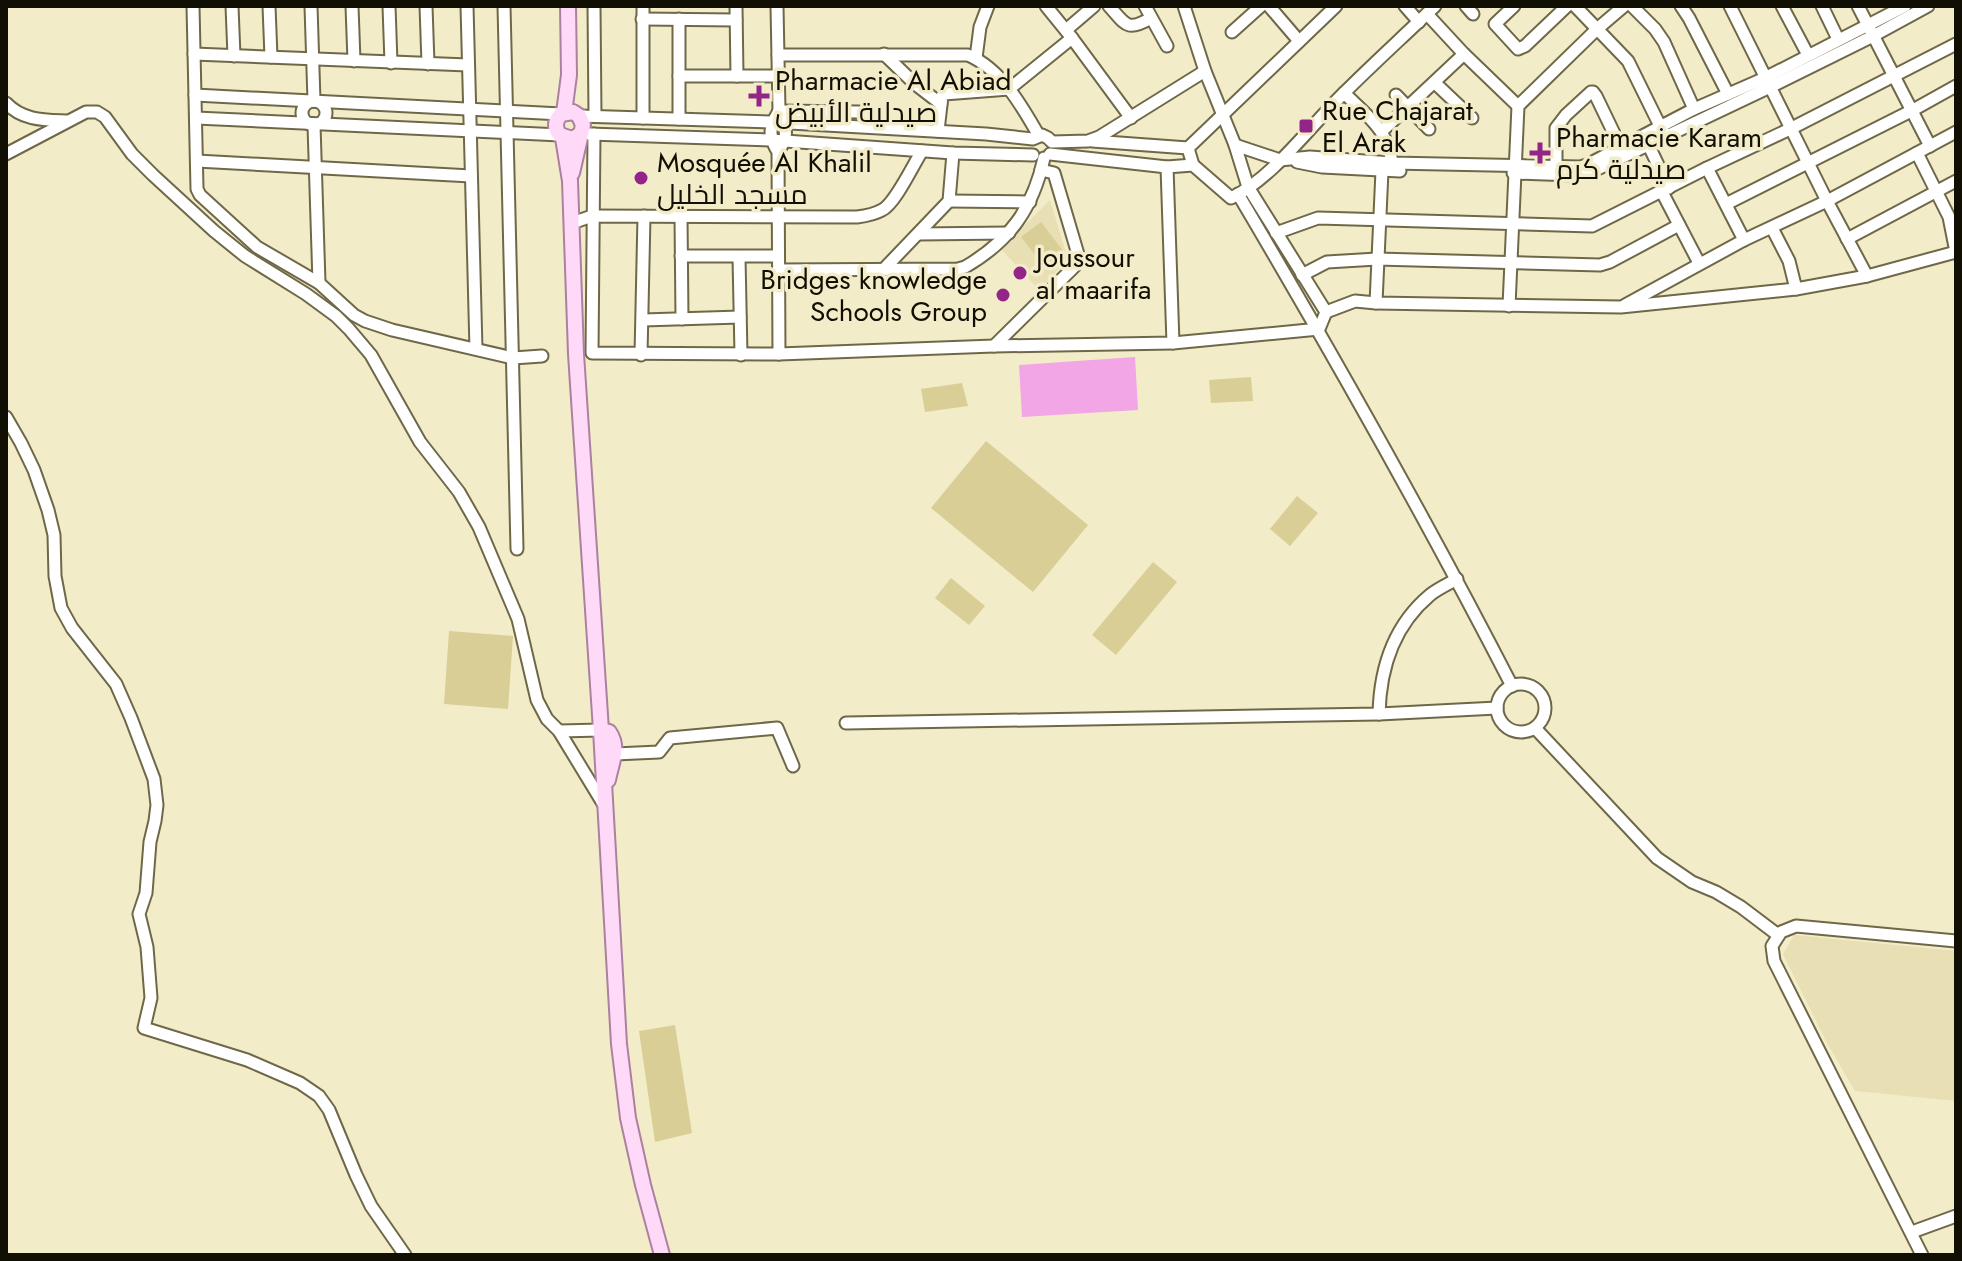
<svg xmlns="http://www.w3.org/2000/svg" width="1962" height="1261" font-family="Jost,Cairo,sans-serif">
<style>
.built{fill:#e8dfb5}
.green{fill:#d9ce95}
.water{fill:#f2a6e6}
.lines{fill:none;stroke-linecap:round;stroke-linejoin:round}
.minor-casing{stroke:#6e6849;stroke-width:15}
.major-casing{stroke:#ab819f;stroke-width:18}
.minor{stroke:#fff;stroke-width:11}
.major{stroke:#fed9f8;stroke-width:14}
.poi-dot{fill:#922587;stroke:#f3ecc9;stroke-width:3}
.labels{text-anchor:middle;stroke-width:7;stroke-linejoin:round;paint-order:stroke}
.poi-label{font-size:28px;fill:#110f04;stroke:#f3ecc9;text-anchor:start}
</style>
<rect width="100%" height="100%" fill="#f3ecc9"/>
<g class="built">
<polygon points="1050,200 1068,259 1039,290 1001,249"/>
<polygon points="1794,935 1956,951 1956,1101 1855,1091 1827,1043 1783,954"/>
</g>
<g class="green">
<polygon points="1041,222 1067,256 1048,271 1021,237"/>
<polygon points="1251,377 1253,401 1211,403 1209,380"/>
<polygon points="962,383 968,406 925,412 921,389"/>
<polygon points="986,441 1088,525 1033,592 931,508"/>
<polygon points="1297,496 1318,513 1290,546 1270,529"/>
<polygon points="1153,562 1177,582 1116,655 1092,635"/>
<polygon points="951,578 985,606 969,625 935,598"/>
<polygon points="449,631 513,636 508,709 444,704"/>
<polygon points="675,1025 692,1133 655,1142 639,1031"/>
</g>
<polygon class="water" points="1135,357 1138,410 1022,417 1019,365"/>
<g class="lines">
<defs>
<g id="minor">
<polyline points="193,6 197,189 200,195 257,247 319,283 354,315 365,321 392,330 513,358 542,356"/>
<polyline points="232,6 234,56"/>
<polyline points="269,6 271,57"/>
<polyline points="311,6 314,101"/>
<polyline points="352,6 354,61"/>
<polyline points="389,6 391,63"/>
<polyline points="426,6 428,64"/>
<polyline points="467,6 476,349"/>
<polyline points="504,6 517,549"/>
<polyline points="594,6 595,116"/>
<polyline points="736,6 737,76"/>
<path d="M777,6L779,111C785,123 789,135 781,147"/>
<polyline points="1046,6 1072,38 1131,118"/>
<path d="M1109,6C1126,25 1127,32 1151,18"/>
<polyline points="1145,6 1167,46"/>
<polyline points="1269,6 1299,41"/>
<polyline points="1405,6 1419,22"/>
<polyline points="1466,6 1473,14"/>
<polyline points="1514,6 1495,24 1518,49 1525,46 1567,6"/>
<polyline points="1575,6 1628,61 1663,132"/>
<polyline points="1632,6 1655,29 1664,42 1694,109"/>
<polyline points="1681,6 1689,18 1728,94"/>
<polyline points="1730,6 1827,201 1867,276"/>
<polyline points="1782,6 1808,55"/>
<polyline points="1822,6 1838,39"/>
<polyline points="1858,6 1930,146"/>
<polyline points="1427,14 1464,54 1518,106"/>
<polyline points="642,19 736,20"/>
<polyline points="679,19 679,119"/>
<polyline points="1066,30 1094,6"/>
<polyline points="1232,32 1261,6"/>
<polyline points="194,54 468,65"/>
<polyline points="884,54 915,84 941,104"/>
<path d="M778,55H968C1001,69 1022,106 1039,136"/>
<polyline points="976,58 980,27 988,6"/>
<polyline points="679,76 777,76"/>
<polyline points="1435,83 1472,118"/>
<path d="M1344,93C1371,119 1389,130 1393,170"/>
<polyline points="195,95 561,114"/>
<polyline points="1396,95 1429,129"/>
<circle cx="314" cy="113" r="12"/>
<path d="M6,103C23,121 45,120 68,121"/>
<path d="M779,111C769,127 768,136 778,152L779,354"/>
<polyline points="779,111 860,112 871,114 895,128"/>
<polyline points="579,116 772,122 986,134 1033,139 1042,135 1048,138 1052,142 1088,141 1099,137 1205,71"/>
<polyline points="196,118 560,135"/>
<polyline points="643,118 643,6"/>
<polyline points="314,125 319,283"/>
<polyline points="938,131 942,96 944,94 1009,89 1072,38"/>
<polyline points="1382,131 1464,54"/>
<polyline points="589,134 771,140 953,153 1033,155"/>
<polyline points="594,134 592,353 779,354 994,346 1173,343 1319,329 1326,312 1248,187 1235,145 1205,71 1184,6"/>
<polyline points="1092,141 1188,148"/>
<polyline points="1648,144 1669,188"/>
<polyline points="1235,145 1280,160 1310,157 1392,163 1580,167 1587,165 1694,109 1765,78 1905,6"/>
<polyline points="1917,153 1949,217 1956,252"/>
<polyline points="6,154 86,112 97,112 105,117 132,154 153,175 214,231 245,256 306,294 336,316 349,329 371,355 420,442 459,492 479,527 518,619 537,700 547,719 559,731 604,805"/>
<path d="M1050,154L1167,167L1193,165L1231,198C1272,179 1312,124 1345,92C1374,63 1405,35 1435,6"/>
<polyline points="197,161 471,176"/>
<polyline points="1297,162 1322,167 1400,171"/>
<polyline points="1193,165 1188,148 1336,6"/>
<polyline points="1556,166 1556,128 1566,115 1591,92 1593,92 1596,96 1621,148"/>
<polyline points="1167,167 1173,343"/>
<polyline points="1707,168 1744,240"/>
<polyline points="1513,173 1573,175 1589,173 1770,87 1873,36 1928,6"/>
<polyline points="1662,192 1699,263"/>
<path d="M1238,194C1334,356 1426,519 1512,686"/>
<polyline points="949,201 1030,202"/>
<polyline points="1726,204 1913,110 1956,86"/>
<polyline points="681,216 682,319"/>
<path d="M572,223L592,216L857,217C865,216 875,214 882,210C895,204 913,165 922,151"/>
<polyline points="1772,228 1789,261 1796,289"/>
<polyline points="1276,233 1318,218 1592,226 1707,168 1790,129 1956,44"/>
<polyline points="918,234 1009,233"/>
<polyline points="1847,239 1956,181"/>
<polyline points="681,256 777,256"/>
<polyline points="739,257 741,355"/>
<path d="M778,270L958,269L965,267C1010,241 1033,208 1044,158"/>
<polyline points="882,271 949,201 953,153"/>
<polyline points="1302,275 1327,262 1377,259 1600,265 1610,262 1679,225"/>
<polyline points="1376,303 1382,171"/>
<polyline points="1625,305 1744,240 1827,201 1956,132"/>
<polyline points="1509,306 1518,106 1597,29 1624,6"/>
<polyline points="1326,312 1355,301 1376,303 1621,307 1796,289 1867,276 1956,252"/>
<polyline points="643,320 740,317"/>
<polyline points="994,346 1080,261 1054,173 1041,170"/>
<polyline points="641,355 644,216"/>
<polyline points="6,417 21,443 34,470 48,510 54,535 55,576 61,608 72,628 116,684 131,718 154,779 157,805 155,821 150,842 146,893 139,914 147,947 151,998 144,1028 247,1060 300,1083 319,1096 329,1110 356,1175 371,1206 405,1255"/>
<circle cx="1521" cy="708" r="24"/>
<path d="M1379,714C1380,668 1393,626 1430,595C1437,589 1448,584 1457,579"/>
<polyline points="846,723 1379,714 1497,708"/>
<polyline points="1535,728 1657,858 1692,882 1716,892 1741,907 1778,935"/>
<polyline points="559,731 601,730"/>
<polyline points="615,754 659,752 670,738 777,728 793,766"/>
<polyline points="1912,1232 1956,1216"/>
<polyline points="1922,1255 1774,961 1772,946 1781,932 1796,926 1956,941"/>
</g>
<g id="major">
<polyline points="564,113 569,75 568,6"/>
<polyline points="563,138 570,181 576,354 601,730 619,1044 628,1118 643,1185 662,1255"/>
<path d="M572,173L583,125L579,116L573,112L561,114C555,121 554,128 560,135L572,139L579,135"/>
<path d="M601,730L609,732C620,748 611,763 608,780"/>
</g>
</defs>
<use href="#minor" class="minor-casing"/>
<use href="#major" class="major-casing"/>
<use href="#minor" class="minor"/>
<use href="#major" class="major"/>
</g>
<g class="poi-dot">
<path d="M755 84h8v8h8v8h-8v8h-8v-8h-8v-8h8z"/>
<rect x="1298" y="118" width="16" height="16" rx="4"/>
<path d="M1536 141h8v8h8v8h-8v8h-8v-8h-8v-8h8z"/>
<circle cx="641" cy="178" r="8"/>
<circle cx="1020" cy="273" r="8"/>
<circle cx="1003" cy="295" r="8"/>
</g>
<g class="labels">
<g class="poi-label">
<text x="775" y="90">Pharmacie Al Abiad<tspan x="775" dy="32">صيدلية الأبيض</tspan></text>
<text x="1322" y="120">Rue Chajarat<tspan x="1322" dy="32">El Arak</tspan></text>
<text x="1556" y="147">Pharmacie Karam<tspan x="1556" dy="32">صيدلية كرم</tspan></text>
<text x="657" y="172">Mosquée Al Khalil<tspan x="657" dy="32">مسجد الخليل</tspan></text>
<text x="1036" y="267">Joussour<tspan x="1036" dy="32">al maarifa</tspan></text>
<text x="987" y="289" text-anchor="end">Bridges knowledge<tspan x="987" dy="32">Schools Group</tspan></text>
</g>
</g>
<rect width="1962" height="1261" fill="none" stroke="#110f04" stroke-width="16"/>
</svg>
